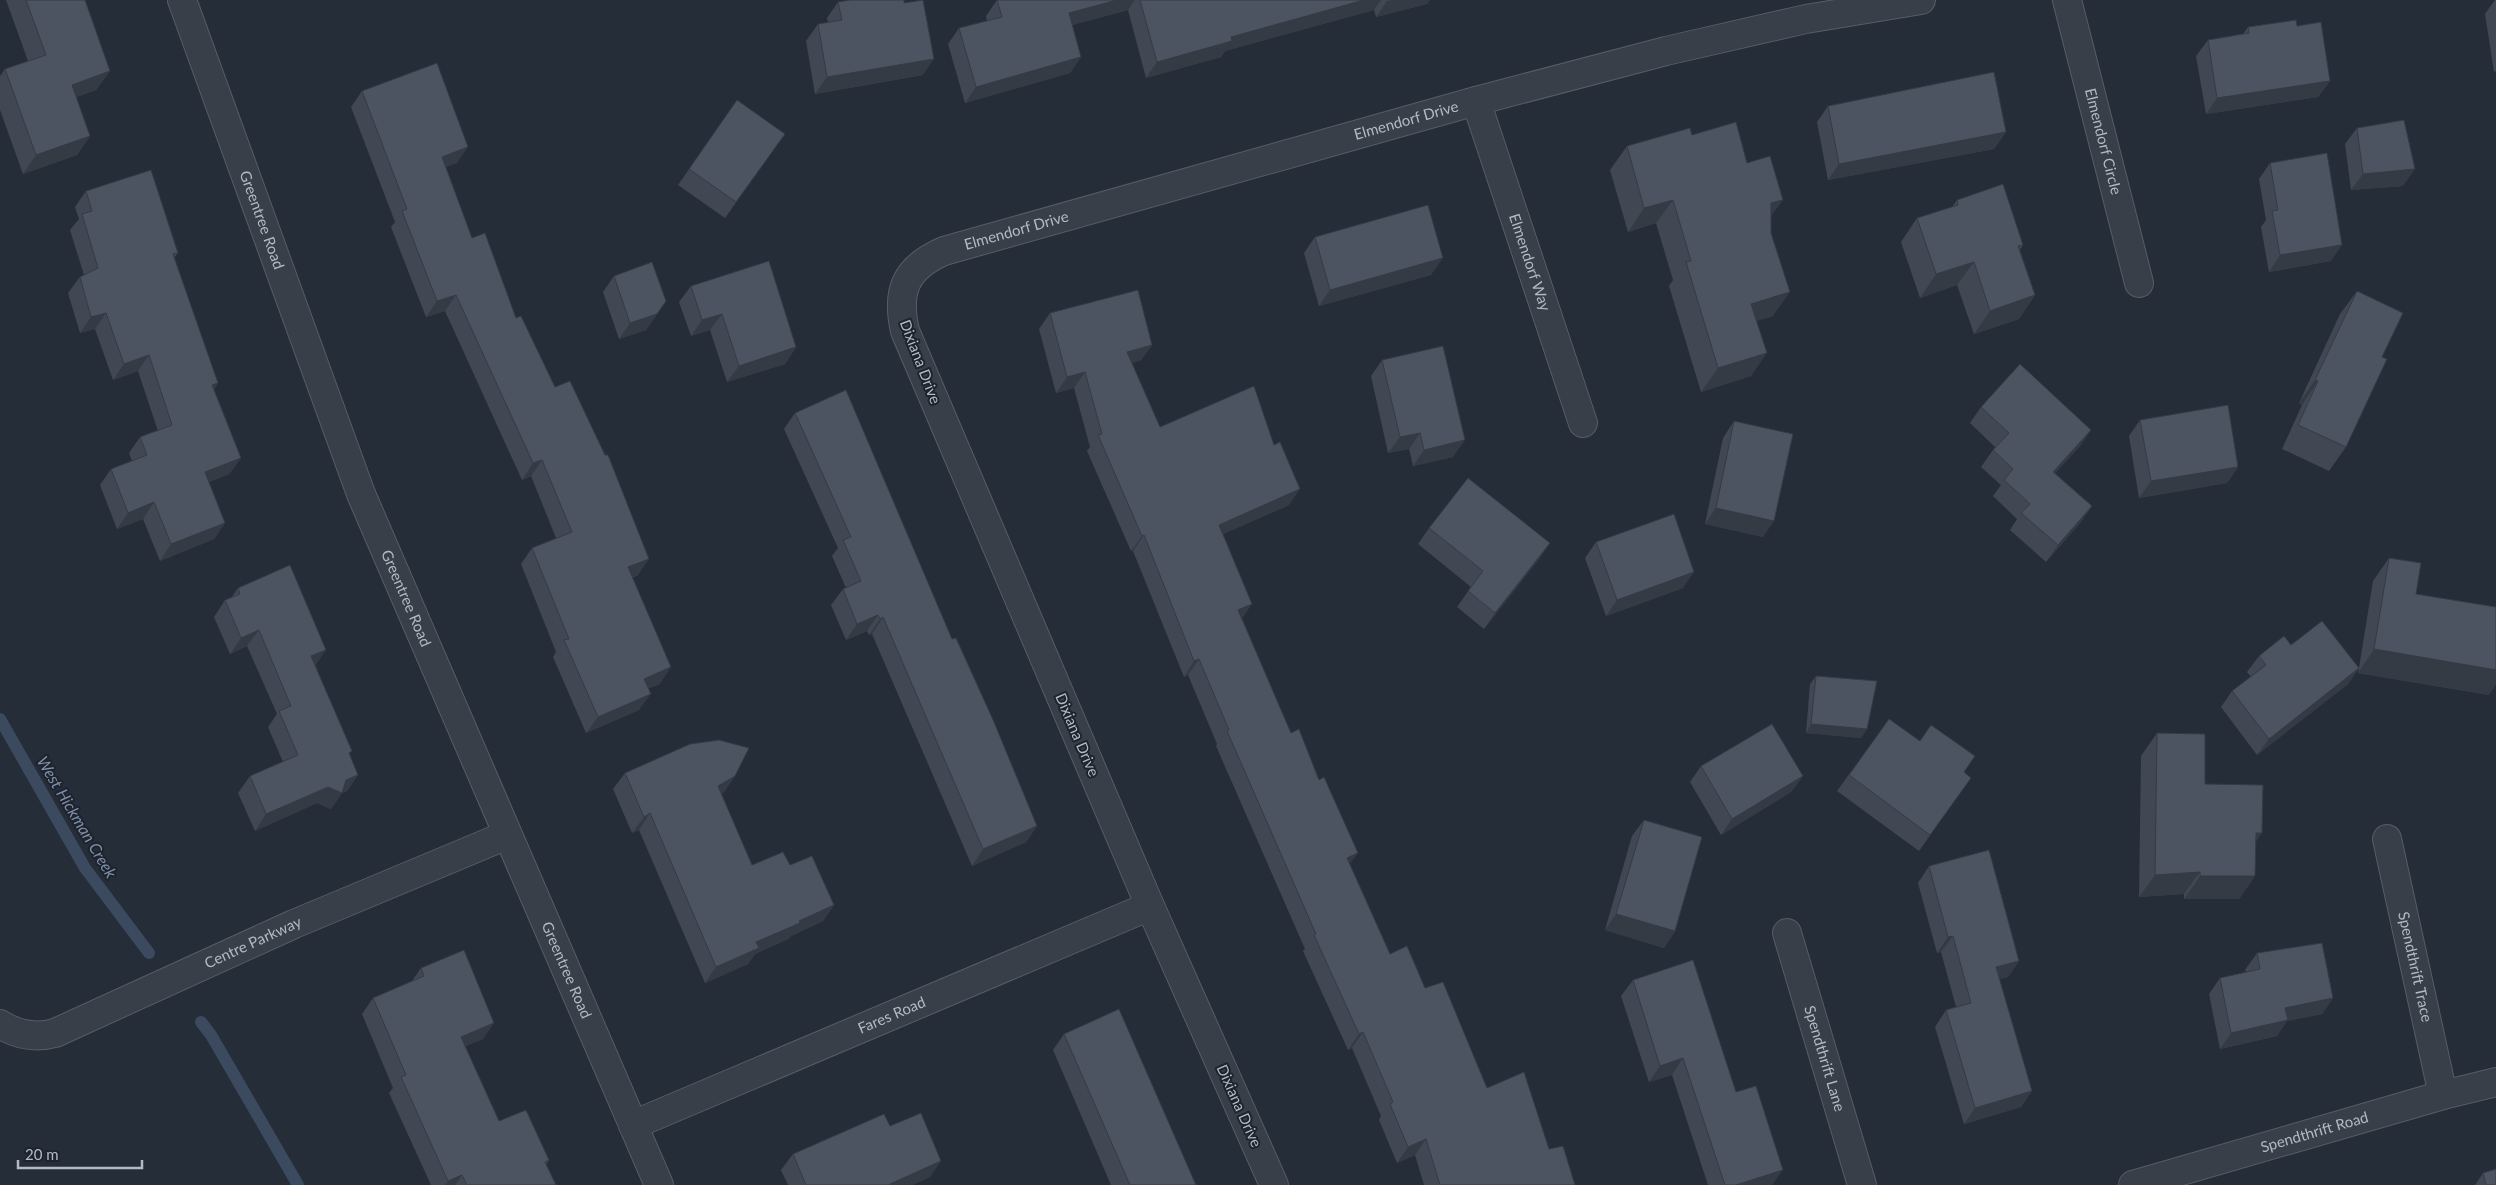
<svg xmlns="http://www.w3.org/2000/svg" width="2496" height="1185" font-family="Lato,sans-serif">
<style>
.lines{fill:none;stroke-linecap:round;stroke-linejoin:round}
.stream{stroke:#3c4a60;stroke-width:12}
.minor-casing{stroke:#575d67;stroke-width:30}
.tertiary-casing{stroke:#575d67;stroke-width:30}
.minor{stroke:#383f49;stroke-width:28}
.tertiary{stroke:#383f49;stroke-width:28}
.wall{fill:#414854}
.shaded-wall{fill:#353b45}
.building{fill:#4c5462;stroke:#353b45}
.labels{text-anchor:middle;stroke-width:4;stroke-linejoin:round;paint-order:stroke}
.street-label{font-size:15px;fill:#b4bac5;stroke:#1e242e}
.water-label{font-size:16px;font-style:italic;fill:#7f90aa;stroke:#1e242e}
</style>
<rect width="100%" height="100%" fill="#252d39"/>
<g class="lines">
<g class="stream">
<polyline points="0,719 85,868 149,953"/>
<polyline points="201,1022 211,1035 298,1185"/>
</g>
<defs>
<g id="minor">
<path id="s1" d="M2067,0L2139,283"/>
<path id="s2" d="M1476,101L1583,423"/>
<path id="s3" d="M2387,839L2443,1095"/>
<path id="s4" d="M1787,933L1862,1185"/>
<path id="s5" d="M0,1024C17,1035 36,1038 55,1033L294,924L507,835"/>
<path id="s6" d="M633,1125L1150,906"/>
<path id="s7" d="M1274,1185L1150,906L905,331C896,291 905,268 944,251L1476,101L1666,51L1806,19L1921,0"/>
<path id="s8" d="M2133,1185L2443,1095L2496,1082"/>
</g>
<g id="tertiary">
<path id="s9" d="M182,0L361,494L659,1185"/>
</g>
</defs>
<use href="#minor" class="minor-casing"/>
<use href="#tertiary" class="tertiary-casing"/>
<use href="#minor" class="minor"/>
<use href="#tertiary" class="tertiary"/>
</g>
<g class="wall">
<polygon points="6,0 85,0 110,71 96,90 76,97 90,136 77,155 23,174 0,110 0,76 5,69 28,61"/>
<polygon points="997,0 1430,0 1427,4 1376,17 1374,10 1225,51 1221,57 1146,78 1128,10 1072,25 1081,57 1070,73 965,103 948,44 959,28 987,21 986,16"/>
<polygon points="2495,0 2496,0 2496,71 2494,72 2485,14"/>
<polygon points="838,2 904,3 923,75 815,94 806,41 818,24 828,23 827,18"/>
<polygon points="2297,26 2330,81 2318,97 2206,114 2196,56 2208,40 2243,34 2248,27"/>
<polygon points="362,91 457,163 446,167 472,238 516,318 638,575 632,578 660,684 648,688 639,710 586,733 553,657 556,652 521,564 532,548 556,538 531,476 522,480 445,311 426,317 391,227 395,222 351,107"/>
<polygon points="737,100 785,134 725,218 678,185"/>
<polygon points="1828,106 2006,132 1994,149 1828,180 1817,122"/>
<polygon points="2357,128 2403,186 2351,190 2345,144"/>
<polygon points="1692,135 1747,163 1771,216 1773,316 1756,321 1751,376 1701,392 1669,286 1673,280 1656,223 1628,232 1610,170 1627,146"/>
<polygon points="2270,163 2331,261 2269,272 2261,227 2266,220 2259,179"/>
<polygon points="86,191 178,253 174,258 218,383 214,389 241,458 229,474 209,482 225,523 214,539 160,561 143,519 117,529 100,485 111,469 132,461 129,453 140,437 158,431 138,371 113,380 95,329 80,333 68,293 80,277 84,275 70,230 79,219 75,207"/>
<polygon points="1957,200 2023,245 2020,250 2035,295 2019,319 1974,334 1957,285 1920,298 1901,242 1917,218 1952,207"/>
<polygon points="1315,237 1431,275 1319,306 1304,253"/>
<polygon points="614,276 666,301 646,330 619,339 603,292"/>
<polygon points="691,286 796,347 785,364 727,382 710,330 691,336 679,302"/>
<polygon points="2357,291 2382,357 2346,447 2329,471 2282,449 2302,405 2299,403 2340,314"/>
<polygon points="1050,313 1152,345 1141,360 1132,363 1160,427 1289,505 1223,534 1242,618 1291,733 1390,954 1425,988 1487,1088 1549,1149 1575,1185 1424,1185 1415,1155 1397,1163 1379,1120 1381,1116 1352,1048 1348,1050 1303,951 1305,949 1216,746 1217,744 1188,675 1184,677 1133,551 1131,551 1087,451 1090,447 1074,388 1056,393 1039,329"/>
<polygon points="1382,360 1453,457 1413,466 1409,449 1388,453 1371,376"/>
<polygon points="1981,407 2091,430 2080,446 2055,473 2092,506 2080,523 2046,562 2010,530 2017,519 1993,496 2001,485 1981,467 1995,447 1970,423"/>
<polygon points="795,413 952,639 1037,826 1026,842 972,866 872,634 869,635 867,631 846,640 831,605 843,589 846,588 832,556 838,548 784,429"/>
<polygon points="2140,420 2238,467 2227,483 2139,498 2129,436"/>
<polygon points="1734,421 1763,537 1705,524 1723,438"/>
<polygon points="1429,528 1550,543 1539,559 1484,629 1457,607 1471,587 1418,544"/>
<polygon points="1596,542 1683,588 1606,616 1585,558"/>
<polygon points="2389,558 2489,695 2358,673 2359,668 2348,684 2257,755 2221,707 2232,691 2251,677 2247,672 2259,656 2291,645 2359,668 2373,581"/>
<polygon points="238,588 315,665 350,755 358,775 347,791 342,793 331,809 317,803 255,831 238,793 250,776 283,762 268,727 277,714 247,646 230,654 214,617 225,600 231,598"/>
<polygon points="1816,676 1867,729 1861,738 1806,733 1810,684"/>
<polygon points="1889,719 1971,778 1919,851 1837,791"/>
<polygon points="2157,733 2205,784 2255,842 2255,876 2239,899 2184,899 2184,894 2139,897 2141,756"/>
<polygon points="1701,766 1803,776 1791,792 1721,835 1690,782"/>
<polygon points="625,773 735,776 724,792 721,794 752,865 790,865 834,905 823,921 791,936 788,939 755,954 748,964 705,983 639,830 632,833 613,789"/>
<polygon points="1644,820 1675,931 1664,948 1605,930 1632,836"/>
<polygon points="1929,866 2019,961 2008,977 1999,979 2032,1091 2021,1107 1964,1124 1935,1027 1946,1010 1956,1007 1941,952 1937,953 1918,883"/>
<polygon points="2257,953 2333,998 2322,1014 2287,1021 2277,1036 2220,1049 2209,994 2220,978 2246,972 2245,970"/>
<polygon points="421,968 483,1039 465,1046 499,1121 549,1160 546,1165 556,1185 431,1185 389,1093 393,1088 362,1014 373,998 412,981"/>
<polygon points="1633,980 1736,1092 1772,1185 1708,1185 1672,1075 1649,1082 1621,996"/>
<polygon points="1064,1034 1196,1185 1111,1185 1053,1050"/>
<polygon points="890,1126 930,1177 912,1185 788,1185 781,1170 793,1154"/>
<polygon points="2483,1173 2496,1185 2475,1185"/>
</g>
<g class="shaded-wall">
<polygon points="1117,0 1135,0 1128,10 1058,29 1069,13"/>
<polygon points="1364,0 1381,0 1374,10 1225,51 1221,57 1146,78 1157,62 1231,37"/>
<polygon points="1392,0 1430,0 1427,4 1376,17 1387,1"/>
<polygon points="1081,57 1070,73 965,103 976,87"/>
<polygon points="934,59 923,75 815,94 827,77"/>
<polygon points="110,71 96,90 58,104 72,85"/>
<polygon points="2330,81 2318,97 2206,114 2217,98"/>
<polygon points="2006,132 1994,149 1828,180 1839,164"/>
<polygon points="90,136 77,155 23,174 36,155"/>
<polygon points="468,147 457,163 431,173 442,157"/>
<polygon points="2415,169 2403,186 2351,190 2363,174"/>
<polygon points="1673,200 1656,223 1628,232 1644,208"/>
<polygon points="1783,200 1766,223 1771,203"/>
<polygon points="2342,245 2331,261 2269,272 2280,255"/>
<polygon points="1443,258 1431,275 1319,306 1330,290"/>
<polygon points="1974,262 1957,285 1920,298 1936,274"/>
<polygon points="1790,292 1773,316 1735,327 1751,304"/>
<polygon points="456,295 445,311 426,317 437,301"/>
<polygon points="2035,295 2019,319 1974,334 1990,311"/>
<polygon points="106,313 95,329 80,333 91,317"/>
<polygon points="657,314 646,330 619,339 630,323"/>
<polygon points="722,314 710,330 691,336 702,320"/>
<polygon points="1152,345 1141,360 1116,368 1127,352"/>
<polygon points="796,347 785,364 727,382 739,366"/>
<polygon points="1767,353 1751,376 1701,392 1718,368"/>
<polygon points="149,355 138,371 113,380 124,364"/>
<polygon points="1085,372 1074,388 1056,393 1067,377"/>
<polygon points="2315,380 2318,381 2302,405 2299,403"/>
<polygon points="218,383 206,399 212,385"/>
<polygon points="2091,430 2080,446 2041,488 2053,472"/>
<polygon points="1420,433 1409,449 1388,453 1400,437"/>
<polygon points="1465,440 1453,457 1413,466 1424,450"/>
<polygon points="241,458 229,474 193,488 205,472"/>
<polygon points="542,460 531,476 522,480 533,463"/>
<polygon points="2238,467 2227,483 2139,498 2151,481"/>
<polygon points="1300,489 1289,505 1208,541 1219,525"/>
<polygon points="154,502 143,519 117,529 128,513"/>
<polygon points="2092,506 2080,523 2046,562 2058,545"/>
<polygon points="1716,508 1774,521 1763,537 1705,524"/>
<polygon points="225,523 214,539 160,561 171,544"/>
<polygon points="1144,535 1133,551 1131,551 1142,536"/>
<polygon points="1550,543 1539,559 1484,629 1495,613"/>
<polygon points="649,559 638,575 616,584 628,567"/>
<polygon points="1694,572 1683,588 1606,616 1617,600"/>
<polygon points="1252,604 1241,620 1238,610"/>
<polygon points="878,615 867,631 846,640 857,624"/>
<polygon points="883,617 872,634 869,635 880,619"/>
<polygon points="259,630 247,646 230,654 241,638"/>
<polygon points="2374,649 2496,670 2496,685 2489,695 2358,673"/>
<polygon points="326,650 315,666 311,656"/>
<polygon points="1199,659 1188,675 1184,677 1194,661"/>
<polygon points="671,667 660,684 632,695 644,679"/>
<polygon points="2359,668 2348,684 2257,755 2269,739"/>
<polygon points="651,694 639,710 586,733 598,717"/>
<polygon points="1811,724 1867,729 1861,738 1806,733"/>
<polygon points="358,775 347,791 342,793 331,809 317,803 255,831 266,814"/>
<polygon points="735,776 724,792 707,802 718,786"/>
<polygon points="1803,776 1791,792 1721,835 1732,819"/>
<polygon points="650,813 639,830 632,833 644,817"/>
<polygon points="1037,826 1026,842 972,866 983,849"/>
<polygon points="2256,833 2262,833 2246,856"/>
<polygon points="1358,853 1347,868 1347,858"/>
<polygon points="2200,872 2184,894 2139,897 2155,875"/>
<polygon points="2200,876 2255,876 2239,899 2184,899"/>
<polygon points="834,905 823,921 791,936 788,939 755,954 748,964 705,983 716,967 756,942 799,921"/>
<polygon points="1616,914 1675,931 1664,948 1605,930"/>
<polygon points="1953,936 1941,952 1937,953 1948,937"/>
<polygon points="2019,961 2008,977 1984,983 1996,967"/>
<polygon points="2333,998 2322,1014 2287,1021 2277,1036 2220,1049 2231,1033 2285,1008"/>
<polygon points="494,1023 483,1039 449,1053 461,1037"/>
<polygon points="1363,1032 1352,1048 1348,1050 1359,1034"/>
<polygon points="1683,1058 1672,1075 1649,1082 1660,1066"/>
<polygon points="2032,1091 2021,1107 1964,1124 1975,1108"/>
<polygon points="1426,1139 1415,1155 1397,1163 1408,1147"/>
<polygon points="941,1161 930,1177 912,1185 889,1185 890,1184"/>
<polygon points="1783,1170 1772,1185 1736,1185"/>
<polygon points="462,1175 455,1185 445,1185 448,1181"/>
</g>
<g class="building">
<polygon points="26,0 85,0 110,71 72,85 90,136 36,155 5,69 46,55"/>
<polygon points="850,0 904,0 904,3 923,0 934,59 827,77 818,24 842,20 838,2"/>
<polygon points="997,0 1117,0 1069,13 1081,57 976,87 959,28 1002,17"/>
<polygon points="1140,0 1364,0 1231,37 1232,41 1157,62"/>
<polygon points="2296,20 2297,26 2321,22 2330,81 2217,98 2208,40 2249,33 2248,27"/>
<polygon points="437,63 468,147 442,157 472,238 485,233 516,318 521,316 555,387 570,381 605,455 608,455 649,559 628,567 671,667 644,679 651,694 598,717 564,640 569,639 532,548 572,532 542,460 533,463 456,295 437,301 402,211 407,209 362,91"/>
<polygon points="1994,72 2006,132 1839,164 1828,106"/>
<polygon points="737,100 785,134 736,202 689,169"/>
<polygon points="2404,120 2415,169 2363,174 2357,128"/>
<polygon points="1736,122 1747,163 1770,156 1783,200 1771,203 1771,233 1790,292 1751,304 1767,353 1718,368 1686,262 1691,261 1673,200 1644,208 1627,146 1690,128 1692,135"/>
<polygon points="2327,153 2342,245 2280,255 2272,211 2278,210 2270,163"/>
<polygon points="151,170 178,253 173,254 218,383 212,385 241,458 205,472 225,523 171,544 154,502 128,513 111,469 147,455 140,437 172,425 149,355 124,364 106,313 91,317 80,277 98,268 82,214 92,211 86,191"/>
<polygon points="2003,184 2023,245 2018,246 2035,295 1990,311 1974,262 1936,274 1917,218 1958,205 1957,200"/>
<polygon points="1428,205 1443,258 1330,290 1315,237"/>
<polygon points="769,261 796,347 739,366 722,314 702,320 691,286"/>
<polygon points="652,262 666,301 657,314 630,323 614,276"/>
<polygon points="1138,290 1152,345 1127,352 1160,427 1254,386 1274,445 1280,442 1300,489 1219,525 1252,604 1238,610 1291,733 1299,729 1319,780 1324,777 1358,853 1347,858 1390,954 1407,946 1425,988 1443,982 1487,1088 1524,1072 1549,1149 1563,1146 1575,1185 1440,1185 1426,1139 1408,1147 1390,1104 1393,1102 1363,1032 1359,1034 1314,935 1316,934 1227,731 1229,730 1199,659 1194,661 1144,535 1142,536 1098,435 1102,434 1085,372 1067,377 1050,313"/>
<polygon points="2357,291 2403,313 2382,357 2387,359 2346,447 2298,425 2318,381 2315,380"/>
<polygon points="1443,346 1465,440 1424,450 1420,433 1400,437 1382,360"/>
<polygon points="2020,364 2091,430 2053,472 2092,506 2058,545 2021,513 2030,504 2004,480 2013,469 1993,450 2009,433 1981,407"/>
<polygon points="846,390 952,639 956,638 994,722 1037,826 983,849 883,617 880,619 878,615 857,624 843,589 861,581 843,540 851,537 795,413"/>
<polygon points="2228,405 2238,467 2151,481 2140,420"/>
<polygon points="1734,421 1793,434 1774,521 1716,508"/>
<polygon points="1468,478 1550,543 1495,613 1468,591 1483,571 1429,528"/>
<polygon points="1674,514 1694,572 1617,600 1596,542"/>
<polygon points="2389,558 2421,563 2416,594 2496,607 2496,670 2374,649"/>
<polygon points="290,565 326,650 311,656 352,751 349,753 358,775 346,780 342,793 328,787 266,814 250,776 298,755 279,711 291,706 259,630 241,638 225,600 240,594 238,588"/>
<polygon points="2322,621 2359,668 2269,739 2232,691 2266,665 2259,656 2284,636 2291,645"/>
<polygon points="1816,676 1877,681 1867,729 1811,724"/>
<polygon points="1889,719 1920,741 1931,725 1975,756 1964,772 1971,778 1930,835 1849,775"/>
<polygon points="1772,724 1803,776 1732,819 1701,766"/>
<polygon points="2157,733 2205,734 2205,784 2263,785 2262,833 2256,833 2255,876 2200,876 2200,872 2155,875"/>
<polygon points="719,740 749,748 735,776 718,786 752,865 783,852 790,865 812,856 834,905 799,921 800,923 756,942 759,948 716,967 650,813 644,817 625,773 690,744"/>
<polygon points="1644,820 1702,837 1675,931 1616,914"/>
<polygon points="1989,850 2019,961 1996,967 2032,1091 1975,1108 1946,1010 1971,1003 1953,936 1948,937 1929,866"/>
<polygon points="2322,943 2333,998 2285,1008 2288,1020 2231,1033 2220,978 2260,969 2257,953"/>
<polygon points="464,950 494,1023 461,1037 499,1121 526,1110 549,1160 545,1162 556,1185 467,1185 462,1175 448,1181 401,1077 406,1075 373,998 424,976 421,968"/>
<polygon points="1693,960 1736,1092 1756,1086 1783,1170 1736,1185 1725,1185 1683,1058 1660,1066 1633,980"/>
<polygon points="1119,1009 1196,1185 1130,1185 1064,1034"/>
<polygon points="921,1113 941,1161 890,1184 890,1185 806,1185 793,1154 884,1114 890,1126"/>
<polygon points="2496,1169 2496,1185 2486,1185 2483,1173"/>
</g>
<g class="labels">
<g class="street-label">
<text dy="5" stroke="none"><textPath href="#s7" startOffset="1510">Elmendorf Drive</textPath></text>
<text dy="5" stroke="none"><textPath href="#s1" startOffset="146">Elmendorf Circle</textPath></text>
<text dy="5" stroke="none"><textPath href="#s9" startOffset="234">Greentree Road</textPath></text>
<text dy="5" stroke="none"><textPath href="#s7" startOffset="1105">Elmendorf Drive</textPath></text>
<text dy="5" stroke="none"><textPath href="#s2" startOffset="170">Elmendorf Way</textPath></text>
<text transform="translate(920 362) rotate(69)" y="5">Dixiana Drive</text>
<text dy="5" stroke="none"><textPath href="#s9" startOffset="639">Greentree Road</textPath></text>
<text transform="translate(1077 735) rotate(67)" y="5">Dixiana Drive</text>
<text dy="5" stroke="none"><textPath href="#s5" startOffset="275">Centre Parkway</textPath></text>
<text dy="5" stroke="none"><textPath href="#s3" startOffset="131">Spendthrift Trace</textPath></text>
<text dy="5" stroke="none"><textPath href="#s9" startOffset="1044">Greentree Road</textPath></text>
<text dy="5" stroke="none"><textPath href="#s6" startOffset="281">Fares Road</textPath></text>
<text dy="5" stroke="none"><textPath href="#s4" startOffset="131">Spendthrift Lane</textPath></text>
<text transform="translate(1239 1106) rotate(66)" y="5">Dixiana Drive</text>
<text dy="5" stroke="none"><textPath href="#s8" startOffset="189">Spendthrift Road</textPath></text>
</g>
<g class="water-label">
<text transform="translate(77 817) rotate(59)" y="6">West Hickman Creek</text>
</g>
</g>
<path d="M18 1160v8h124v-8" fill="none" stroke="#b4bac5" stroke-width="2.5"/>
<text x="25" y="1160" font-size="15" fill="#b4bac5" stroke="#1e242e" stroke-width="4" paint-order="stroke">20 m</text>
</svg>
